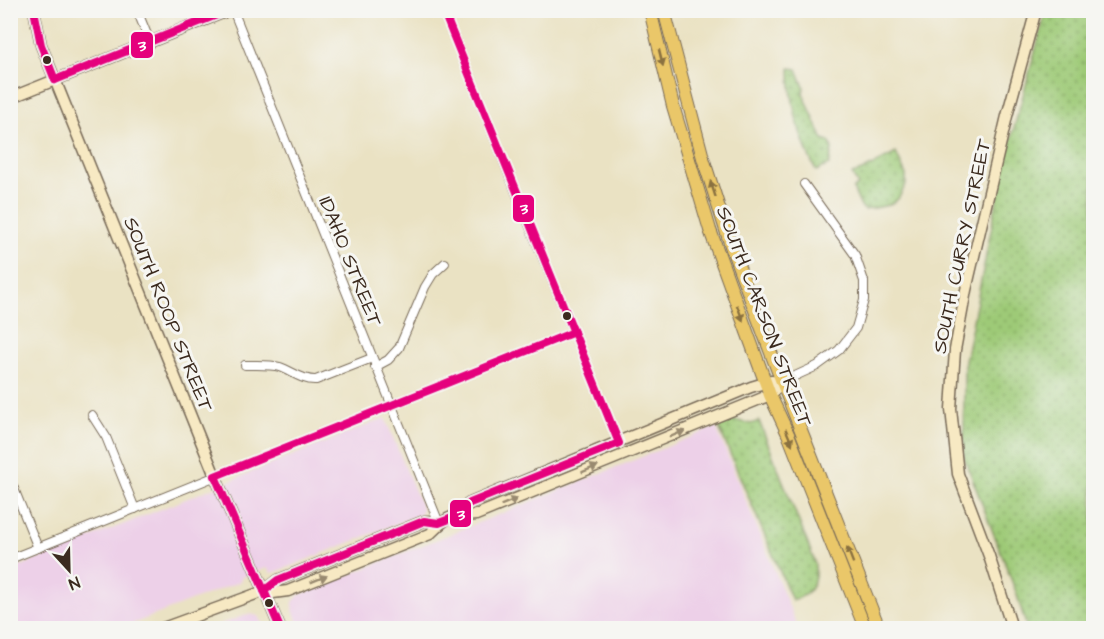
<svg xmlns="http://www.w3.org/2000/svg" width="1104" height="639" font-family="'Architects Daughter',sans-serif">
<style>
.built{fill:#edd0e8}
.grass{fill:url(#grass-dots);stroke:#6c7a4a;stroke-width:1.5}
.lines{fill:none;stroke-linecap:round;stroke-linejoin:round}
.street-casing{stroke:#786a58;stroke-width:10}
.secondary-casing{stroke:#786a58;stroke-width:13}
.primary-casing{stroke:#786a58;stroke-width:14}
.street{stroke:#fff;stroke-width:8}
.secondary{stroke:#f7e9c3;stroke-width:10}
.primary{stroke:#eac769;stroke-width:12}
.bus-1-casing{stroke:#f6f6f2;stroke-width:12}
.bus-1{stroke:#e5007d;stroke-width:8}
.oneway{fill:#8a7140}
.oneway2{fill:#998a70}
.bus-dot{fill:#3b2a1e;stroke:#f6f6f2;stroke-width:2}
.labels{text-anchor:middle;stroke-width:6;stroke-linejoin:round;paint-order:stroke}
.street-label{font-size:20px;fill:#3b2a1e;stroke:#f6f6f2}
.line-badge{stroke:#f6f6f2;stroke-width:2}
.badge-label{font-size:16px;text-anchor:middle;font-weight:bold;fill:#fff}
</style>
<defs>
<pattern id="grass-dots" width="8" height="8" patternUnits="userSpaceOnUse" patternTransform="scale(1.5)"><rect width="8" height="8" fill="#9eca77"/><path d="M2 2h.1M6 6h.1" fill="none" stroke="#82a461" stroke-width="1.8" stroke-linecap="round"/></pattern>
</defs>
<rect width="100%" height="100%" fill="#f6f6f2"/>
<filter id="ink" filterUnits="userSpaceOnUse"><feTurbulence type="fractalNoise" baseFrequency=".0167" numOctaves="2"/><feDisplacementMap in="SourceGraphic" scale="12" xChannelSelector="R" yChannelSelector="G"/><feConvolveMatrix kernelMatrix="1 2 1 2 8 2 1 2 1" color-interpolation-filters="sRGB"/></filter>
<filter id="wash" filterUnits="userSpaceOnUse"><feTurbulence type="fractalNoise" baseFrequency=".008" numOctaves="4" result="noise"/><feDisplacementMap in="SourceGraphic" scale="24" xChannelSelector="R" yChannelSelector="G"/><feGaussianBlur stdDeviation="1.35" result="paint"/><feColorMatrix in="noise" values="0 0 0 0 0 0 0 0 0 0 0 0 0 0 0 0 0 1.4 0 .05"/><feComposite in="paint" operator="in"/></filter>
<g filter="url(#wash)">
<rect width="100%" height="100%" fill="#eae2c3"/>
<g class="built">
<polygon points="385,418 422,508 421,514 276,572 271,573 267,568 242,577 239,582 221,589 122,628 11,628 11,570"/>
<polygon points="716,427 798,628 300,628 293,610 293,602 299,595"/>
<polygon points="249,614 258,616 266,628 210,628"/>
</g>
<g class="grass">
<polygon points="1046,11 1093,11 1093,628 1027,628 1016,592 964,457 964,366 1004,165"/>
<path d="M790,68L797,69L804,87L803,93L823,140L830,142L832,149L829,165L816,171C800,139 790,104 790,68Z"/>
<polygon points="896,153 906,175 906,184 902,192 898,199 889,205 865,210 861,207 853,189 858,186 852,174 862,171"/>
<path d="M734,420L751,424L759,421L813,557C819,576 814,596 792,600L718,425Z"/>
</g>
</g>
<g filter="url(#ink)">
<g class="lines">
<defs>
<g id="street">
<polyline points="137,10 150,42"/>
<polyline points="233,10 439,523"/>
<polyline points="443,10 525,215 619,443"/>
<path d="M245,365C257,365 269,364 280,367C292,371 303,381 316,380L372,358"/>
<polyline points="375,367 388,360 399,348 425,287 433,274 445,263"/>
<polyline points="782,382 817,366 839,350 856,328 864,300 864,281 855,255 804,184"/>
<polyline points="92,415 106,437 135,509"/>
<polyline points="10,479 38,548"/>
<polyline points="10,559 574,332"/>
</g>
<g id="secondary">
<polyline points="34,10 41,45 215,476 280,628"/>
<polyline points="10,98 230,10"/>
<polyline points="460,515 464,507 470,503 751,387 771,381 782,382"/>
<path d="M264,591L273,593L288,591L430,534C438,526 447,516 460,515C466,515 470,516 476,515L770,395L782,382"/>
<polyline points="163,628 264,591 278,580 424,521 432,521 439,523"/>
<polyline points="1012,628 989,556 958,474 951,409 955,350 966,290 1007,116 1036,10"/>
</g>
<g id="primary">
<polyline points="650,10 673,106 710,230 770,395 788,434 865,628"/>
<polyline points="664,10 703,158 732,249 782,382 879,628"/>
</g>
</defs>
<use href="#street" class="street-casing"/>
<use href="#secondary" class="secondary-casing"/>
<use href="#primary" class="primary-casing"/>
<use href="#street" class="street"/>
<use href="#secondary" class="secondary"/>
<use href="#primary" class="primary"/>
<defs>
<g id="bus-1">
<polyline points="34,10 41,45 55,80"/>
<polyline points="55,80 229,10"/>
<polyline points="264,591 278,580 424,521 439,523 460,515 464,507 470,503 619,443 443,10"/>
<polyline points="280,628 215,476 574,332"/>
</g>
</defs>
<use href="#bus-1" class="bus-1-casing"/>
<use href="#bus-1" class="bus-1"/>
</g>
<defs><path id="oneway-solid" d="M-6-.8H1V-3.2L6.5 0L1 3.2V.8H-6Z" transform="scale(1.5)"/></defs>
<g class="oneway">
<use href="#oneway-solid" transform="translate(661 58) rotate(76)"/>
<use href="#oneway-solid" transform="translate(713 189) rotate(-108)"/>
<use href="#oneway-solid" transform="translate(740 313) rotate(69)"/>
<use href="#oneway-solid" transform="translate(789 437) rotate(67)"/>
<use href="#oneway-solid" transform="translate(850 555) rotate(-111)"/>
</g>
<g class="oneway2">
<use href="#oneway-solid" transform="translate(677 434) rotate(-23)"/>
<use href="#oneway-solid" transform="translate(590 469) rotate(-22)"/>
<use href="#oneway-solid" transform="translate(509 502) rotate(-22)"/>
<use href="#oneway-solid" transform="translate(319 579) rotate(-22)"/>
</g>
</g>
<g class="bus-dot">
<circle cx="47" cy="60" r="5"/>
<circle cx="567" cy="316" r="5"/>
<circle cx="269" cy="603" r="5"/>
</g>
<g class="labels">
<g class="street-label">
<text transform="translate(961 246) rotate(-78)" y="7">SOUTH CURRY STREET</text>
<text transform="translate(351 261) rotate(68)" y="7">IDAHO STREET</text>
<text transform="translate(169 314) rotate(68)" y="7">SOUTH ROOP STREET</text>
<text transform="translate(765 316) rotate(69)" y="7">SOUTH CARSON STREET</text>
</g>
</g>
<g class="line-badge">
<rect x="130" y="31" width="24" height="28" rx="6" fill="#e5007d"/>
<rect x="512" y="194" width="23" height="29" rx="6" fill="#e5007d"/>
<rect x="449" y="499" width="23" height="29" rx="6" fill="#e5007d"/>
</g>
<g class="badge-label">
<text x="142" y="51">3</text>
<text x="524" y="214">3</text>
<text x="461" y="520">3</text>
</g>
<rect width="1104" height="639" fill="none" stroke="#f6f6f2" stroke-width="36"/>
<g transform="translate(69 570) rotate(158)" stroke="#f6f6f2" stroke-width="4.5" paint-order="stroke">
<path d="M0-4.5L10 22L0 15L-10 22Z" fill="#3b2a1e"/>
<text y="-9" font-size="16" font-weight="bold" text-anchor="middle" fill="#3b2a1e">N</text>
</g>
</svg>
